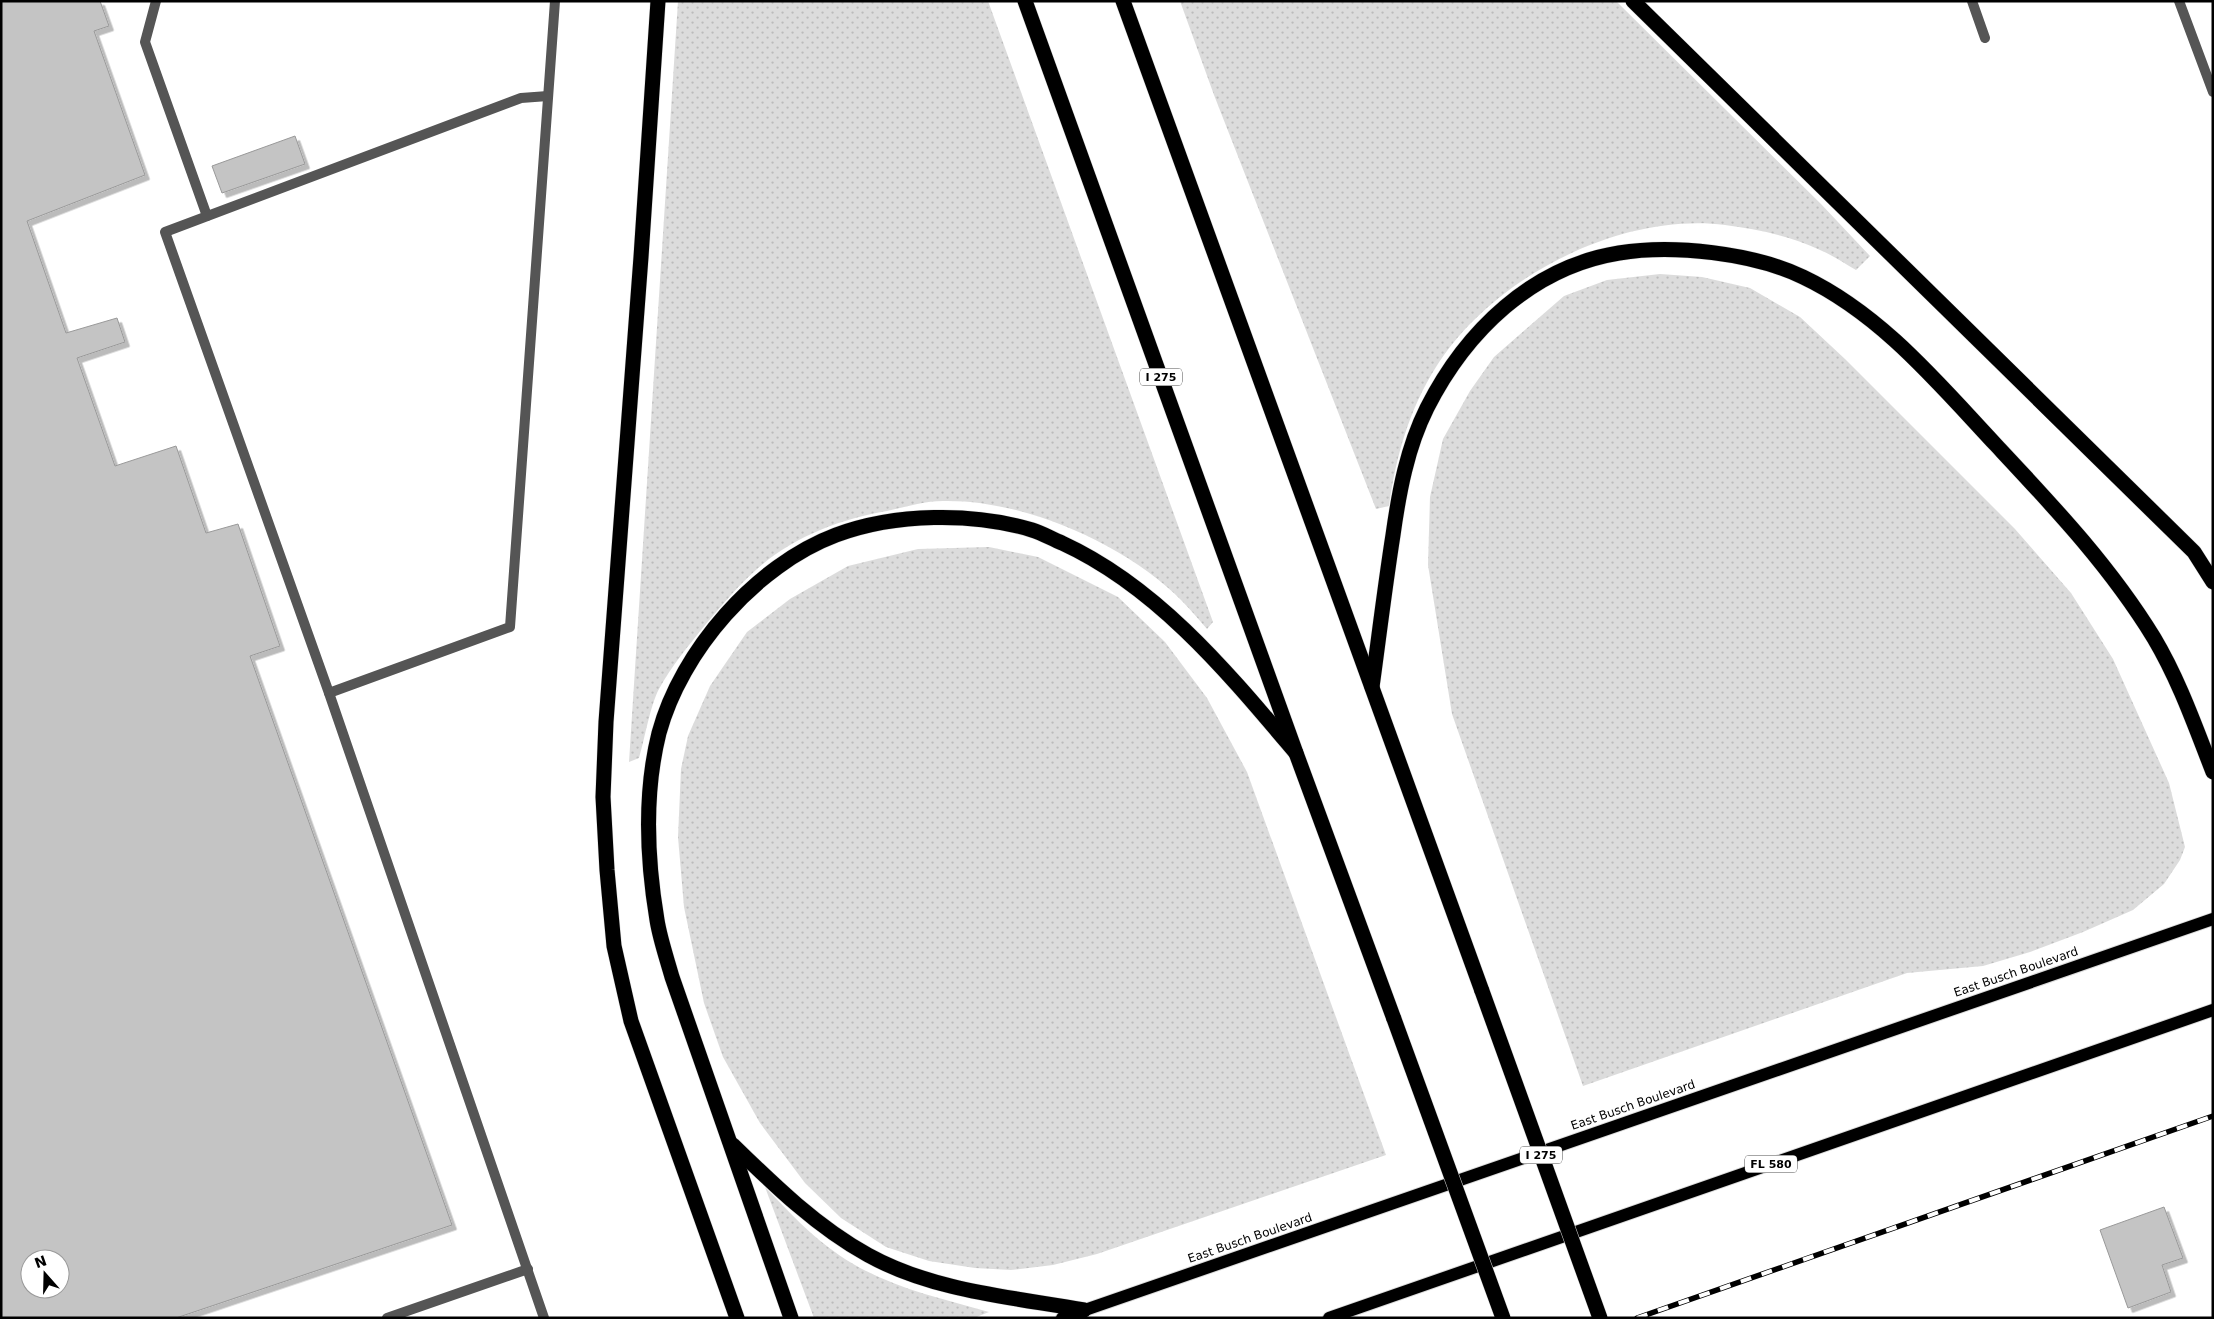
<svg xmlns="http://www.w3.org/2000/svg" width="2214" height="1319" font-family="'DejaVu Sans',sans-serif">
<style>
.grass{fill:url(#grass-dots)}
.building{fill:#c4c4c4;stroke:#999;fill-rule:evenodd;filter:url(#shadow)}
.lines{fill:none;stroke-linecap:round;stroke-linejoin:round}
.primary-casing{stroke:#dbdbdb;stroke-width:14}
.motorway-casing{stroke:#dbdbdb;stroke-width:16}
.service{stroke:#555;stroke-width:10}
.minor{stroke:#555;stroke-width:10}
.primary{stroke:#000;stroke-width:12}
.motorway{stroke:#000;stroke-width:15}
.rail-casing{stroke:#000;stroke-width:5.5}
.rail{stroke:#fff;stroke-width:4;stroke-dasharray:11;stroke-linecap:butt}
.motorway-bridge-casing{stroke:#dbdbdb;stroke-width:16;stroke-linecap:butt}
.motorway-bridge{stroke:#000;stroke-width:15}
.labels{text-anchor:middle;stroke-width:4;stroke-linejoin:round;paint-order:stroke}
.shield{fill:#fff;stroke:#4c4c4c;stroke-width:1}
.shield-label{font-size:11px;font-weight:bold;fill:#000}
.street-label{font-size:12px;fill:#000;stroke:#fff}
</style>
<defs>
<pattern id="grass-dots" width="8" height="8" patternUnits="userSpaceOnUse" patternTransform="scale(1.25)"><rect width="8" height="8" fill="#dcdcdc"/><path d="M2 2h.1M6 6h.1" fill="none" stroke="#bbb" stroke-width="1.8" stroke-linecap="round"/></pattern>
<filter id="shadow"><feDropShadow dx="4.5" dy="4.5" stdDeviation="0" flood-color="#0004"/></filter>
</defs>
<rect width="100%" height="100%" fill="#fff"/>
<g class="grass">
<path d="M678,1H988L1213,622L1207,629C1199,620 1191,610 1182,601C1126,544 1023,499 943,501C925,501 905,507 887,511C840,519 793,537 757,569C738,586 722,605 706,624C689,645 672,665 659,689C650,706 645,738 639,758L629,762Z"/>
<path d="M1180,1H1616L1821,204L1870,256L1856,270C1844,263 1832,255 1820,250C1790,236 1757,229 1725,225C1619,212 1492,278 1436,367C1409,410 1396,456 1389,506L1376,509L1214,95Z"/>
<polygon points="1660,274 1702,277 1750,288 1800,317 1845,359 2015,529 2071,593 2113,659 2169,783 2185,847 2180,860 2164,884 2133,910 2083,932 2030,952 1983,966 1907,973 1583,1086 1452,714 1428,565 1430,497 1443,439 1470,391 1494,357 1564,296 1607,280"/>
<polygon points="989,547 1038,557 1118,597 1165,642 1207,698 1247,772 1386,1155 1097,1254 1053,1265 1011,1270 975,1268 929,1261 886,1247 841,1218 805,1183 760,1123 723,1057 704,1003 684,907 678,837 681,769 688,736 710,686 747,632 790,599 848,566 918,549"/>
<path d="M765,1187C788,1211 811,1236 839,1255C884,1286 936,1297 989,1312L974,1318H814Z"/>
</g>
<g class="building">
<path d="M1,1H100L109,26L94,31L145,175L27,221L66,333L117,318L125,342L77,358L115,466L176,446L206,533L238,524L280,646L250,656L452,1225L176,1318H1ZM30,1259H60V1289H30Z"/>
<polygon points="295,136 305,164 222,193 212,166"/>
<polygon points="2164,1207 2183,1258 2162,1265 2171,1292 2128,1308 2100,1230"/>
</g>
<g class="lines">
<defs>
<g id="primary">
<polyline points="1062,1318 2213,919"/>
<polyline points="1329,1318 2213,1010"/>
</g>
<g id="motorway">
<polyline points="658,1 641,257 606,722 603,797 607,870 614,946 631,1021 737,1318"/>
<polyline points="1025,1 1296,753 1394,1019"/>
<polyline points="1123,1 1482,991"/>
<polyline points="1633,1 2194,552 2213,582"/>
<path d="M1372,687C1379,636 1385,586 1393,535C1399,492 1407,448 1427,408C1466,331 1532,267 1619,253C1673,244 1753,253 1803,277C1881,314 1938,383 1996,445C2053,506 2110,566 2154,638C2179,680 2195,726 2213,772"/>
<path d="M733,1145C774,1185 817,1227 868,1255C933,1291 1011,1297 1084,1310"/>
<path d="M791,1318L672,977C667,959 660,939 657,920C647,860 644,793 659,733C681,651 756,565 836,535C895,513 973,512 1032,530C1042,533 1052,539 1062,543C1158,587 1229,674 1296,753"/>
</g>
</defs>
<use href="#primary" class="primary-casing"/>
<use href="#motorway" class="motorway-casing"/>
<g class="service">
<polyline points="156,1 145,42 207,216"/>
<polyline points="2179,1 2213,92"/>
<polyline points="329,693 510,627 555,1"/>
<polyline points="387,1318 528,1269"/>
<polyline points="544,1318 329,693 165,232 521,98 548,96"/>
</g>
<polyline class="minor" points="1972,1 1985,38"/>
<use href="#primary" class="primary"/>
<use href="#motorway" class="motorway"/>
<defs>
<polyline id="rail" points="1637,1318 2213,1116"/>
</defs>
<use href="#rail" class="rail-casing"/>
<use href="#rail" class="rail"/>
<defs>
<g id="motorway-bridge">
<polyline points="1482,991 1600,1318"/>
<polyline points="1394,1019 1503,1318"/>
</g>
</defs>
<use href="#motorway-bridge" class="motorway-bridge-casing"/>
<use href="#motorway-bridge" class="motorway-bridge"/>
</g>
<g class="labels">
<g class="shield">
<rect x="1140" y="368.5" width="42" height="17" rx="4"/>
<rect x="1520" y="1146.5" width="42" height="17" rx="4"/>
<rect x="1745" y="1155.5" width="52" height="17" rx="4"/>
</g>
<g class="shield-label">
<text x="1161" y="381">I 275</text>
<text x="1541" y="1159">I 275</text>
<text x="1771" y="1168">FL 580</text>
</g>
<g class="street-label">
<text transform="translate(2016 972) rotate(-19)" y="4">East Busch Boulevard</text>
<text transform="translate(1633 1105) rotate(-19)" y="4">East Busch Boulevard</text>
<text transform="translate(1250 1238) rotate(-19)" y="4">East Busch Boulevard</text>
</g>
</g>
<rect width="2214" height="1319" fill="none" stroke="#000000" stroke-width="5"/>
<g transform="translate(45 1274) rotate(340)"><circle r="24" fill="#ffffff" stroke="#999999"/>
<path d="M0-4L9 19L0 12L-9 19Z" fill="#000000"/>
<text y="-8" font-size="14" font-weight="bold" text-anchor="middle" fill="#000000">N</text>
</g>
</svg>
